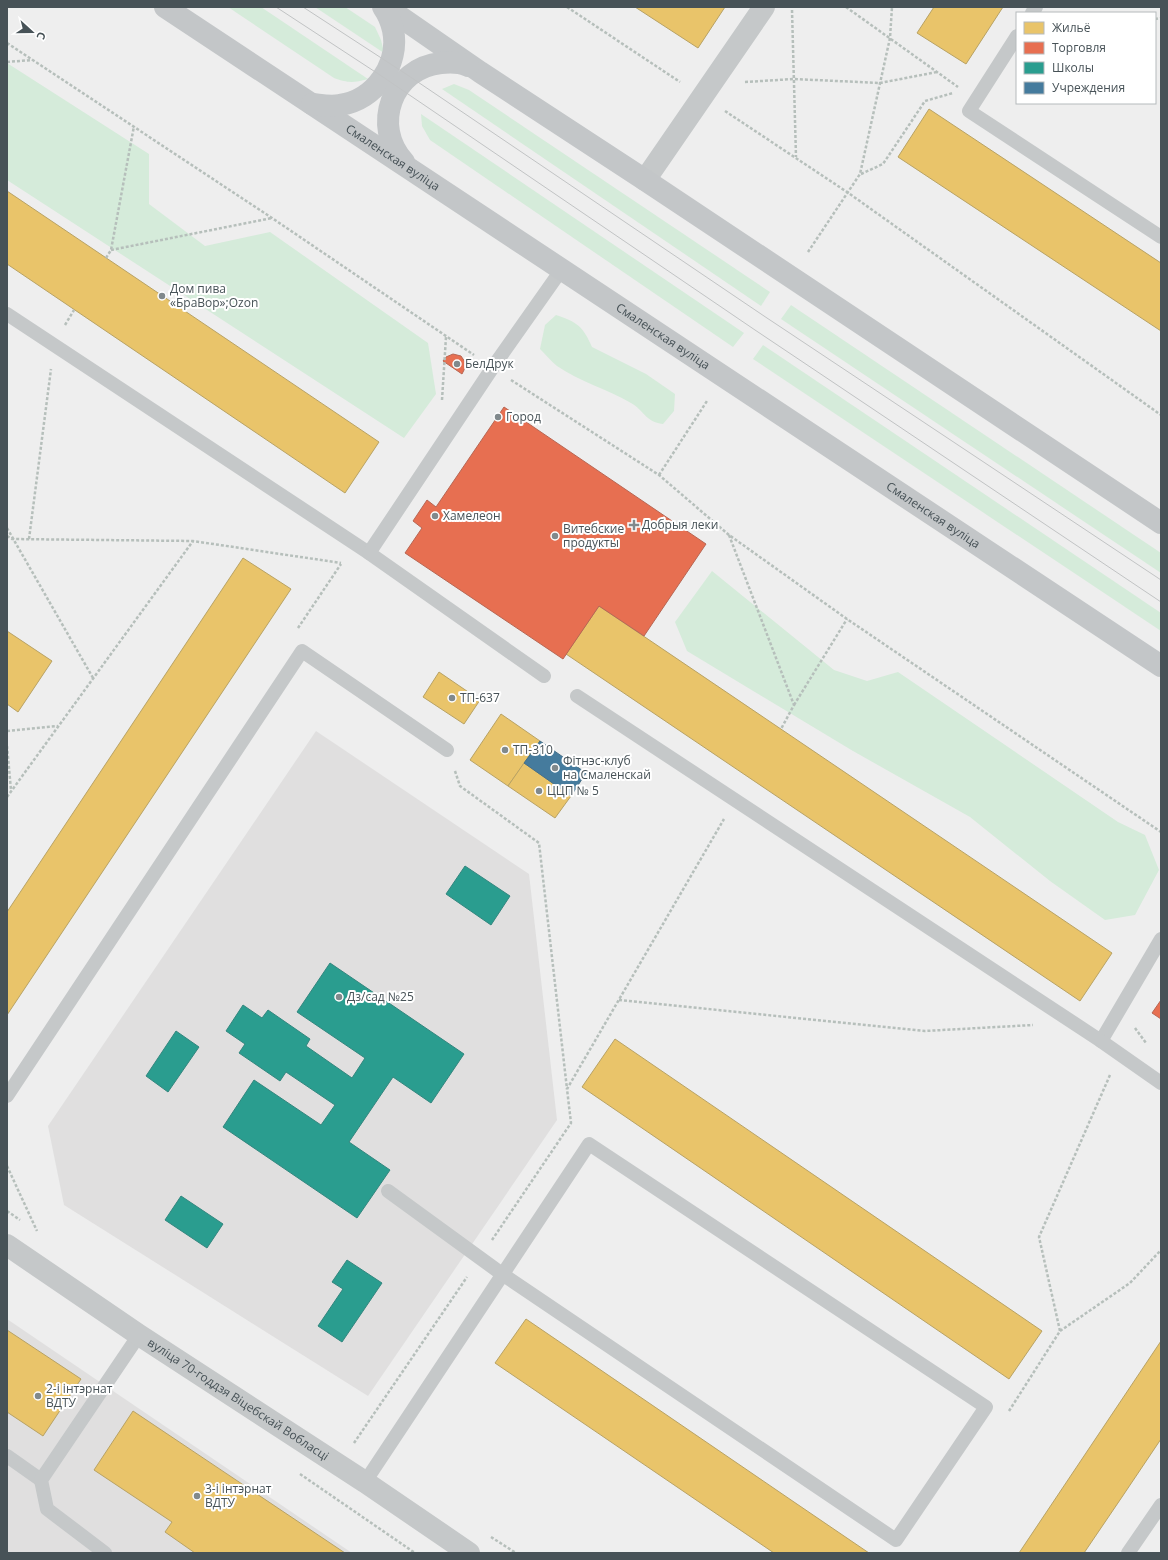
<svg xmlns="http://www.w3.org/2000/svg" width="1168" height="1560" font-family="'Open Sans',sans-serif">
<style>
.education{fill:#e0dfdf}
.green{fill:#d5ebda}
.homes{fill:#e9c46a;stroke:#b8a264}
.shops{fill:#e76f51;stroke:#b76653}
.schools{fill:#2a9d8f;stroke:#33867e}
.public{fill:#457b9d;stroke:#466f88}
.lines{fill:none;stroke-linecap:round;stroke-linejoin:round}
.path{stroke:#b6bfbb;stroke-width:2.5;stroke-dasharray:3 2;stroke-linecap:butt}
.service{stroke:#c5c8c9;stroke-width:14}
.minor{stroke:#c5c8c9;stroke-width:22}
.primary{stroke:#c3c6c8;stroke-width:22}
.tram{stroke:#c1c3c4;stroke-width:1}
.poi-dot{fill:#81898c;stroke:#fff;stroke-width:1.5}
.labels{text-anchor:middle;stroke-width:4;stroke-linejoin:round;paint-order:stroke}
.street-label{font-size:12px;fill:#475257;stroke:#fff}
.poi-label{font-size:12px;fill:#475257;stroke:#fff;text-anchor:start}
</style>
<rect width="100%" height="100%" fill="#eee"/>
<g class="education">
<polygon points="316,731 529,874 557,1120 368,1396 64,1205 48,1126"/>
<polygon points="7,1319 352,1553 7,1553"/>
</g>
<g class="green">
<path d="M228,7H261L368,79C353,83 348,83 334,78Z"/>
<polygon points="315,7 345,7 375,27 381,40 384,53"/>
<polygon points="7,63 149,154 149,204 205,246 270,232 428,343 436,394 404,438 7,180"/>
<polygon points="454,84 469,90 770,292 761,306 442,89"/>
<polygon points="421,114 744,333 733,347 430,140 422,126"/>
<polygon points="791,305 1161,553 1161,573 781,319"/>
<path d="M556,315C577,322 583,326 592,347L646,374L675,394L674,411L663,424C645,422 645,411 631,403C607,389 580,382 557,366C551,361 545,354 540,349L545,325Z"/>
<polygon points="763,345 1161,613 1161,631 753,359"/>
<polygon points="712,571 834,670 867,681 898,672 1118,822 1145,835 1159,870 1135,915 1105,920 1050,881 970,817 853,751 687,651 675,622"/>
</g>
<g class="homes">
<polygon points="635,7 725,7 698,48"/>
<polygon points="934,7 1003,7 966,64 917,33"/>
<polygon points="929,109 1161,263 1161,331 898,157"/>
<polygon points="7,191 379,442 345,493 7,264"/>
<polygon points="243,558 291,589 7,1015 7,912"/>
<polygon points="599,606 1112,953 1080,1001 566,654"/>
<polygon points="7,631 52,661 18,712 7,704"/>
<polygon points="439,672 480,700 464,724 423,697"/>
<polygon points="501,714 540,741 508,786 470,760"/>
<polygon points="524,763 571,796 555,818 508,786"/>
<polygon points="615,1039 1042,1331 1009,1379 582,1087"/>
<polygon points="526,1319 794,1502 869,1553 774,1553 495,1363"/>
<polygon points="7,1330 81,1379 43,1436 7,1412"/>
<polygon points="1161,1341 1161,1439 1122,1497 1084,1553 1019,1553"/>
<polygon points="133,1411 345,1553 195,1553 165,1532 172,1522 94,1470"/>
</g>
<g class="shops">
<polygon points="453,354 461,356 465,362 466,366 462,374 443,361 446,357"/>
<polygon points="504,407 706,544 644,636 599,606 563,659 405,553 422,528 413,521 427,500 436,507"/>
<polygon points="1161,1000 1161,1019 1152,1013"/>
</g>
<g class="schools">
<polygon points="465,866 510,896 491,925 446,894"/>
<polygon points="330,963 464,1054 431,1103 393,1077 349,1142 390,1170 357,1218 223,1127 254,1080 321,1125 335,1105 286,1072 280,1081 239,1053 245,1044 226,1031 243,1005 262,1018 268,1010 310,1039 306,1046 352,1078 365,1058 297,1012"/>
<polygon points="176,1031 199,1047 168,1092 146,1076"/>
<polygon points="181,1196 223,1224 207,1248 165,1220"/>
<polygon points="347,1260 382,1283 342,1342 318,1326 343,1289 332,1282"/>
</g>
<polygon class="public" points="540,741 586,773 571,796 524,763"/>
<g class="lines">
<g class="path">
<polyline points="567,7 680,82"/>
<polyline points="846,7 958,87"/>
<polyline points="792,10 796,157"/>
<polyline points="1155,19 1161,18"/>
<polyline points="7,43 272,218 474,355"/>
<polyline points="7,62 32,60"/>
<polyline points="745,82 794,79 880,83 937,72"/>
<polyline points="725,111 847,192 1161,415"/>
<polyline points="861,174 883,164 925,101 953,93"/>
<polyline points="111,250 272,218"/>
<polyline points="808,252 860,174 890,38 892,7"/>
<polyline points="106,258 111,250 134,126"/>
<polyline points="65,325 74,310"/>
<polyline points="511,380 659,475 729,535 847,619 1161,832"/>
<polyline points="442,400 446,337"/>
<polyline points="659,475 707,401"/>
<polyline points="7,528 93,678"/>
<polyline points="729,535 794,705 781,729"/>
<polyline points="7,536 12,539 193,541 341,563"/>
<polyline points="29,539 51,369"/>
<polyline points="298,628 341,564"/>
<polyline points="794,705 847,619"/>
<polyline points="7,731 58,726"/>
<polyline points="7,746 11,790"/>
<polyline points="455,771 460,786 539,843 567,1089"/>
<polyline points="7,797 193,541"/>
<polyline points="619,1000 925,1031 1033,1025"/>
<polyline points="1135,1028 1146,1043"/>
<polyline points="7,1166 37,1231"/>
<polyline points="7,1211 20,1220"/>
<polyline points="492,1240 571,1123 567,1089 724,819"/>
<polyline points="1060,1331 1130,1283 1161,1250"/>
<polyline points="1009,1411 1060,1331 1039,1237 1110,1075"/>
<polyline points="354,1443 467,1277"/>
<polyline points="300,1474 415,1553"/>
<polyline points="491,1537 516,1553"/>
</g>
<g class="service">
<polyline points="1032,13 1036,7"/>
<polyline points="1017,36 969,111 1161,237"/>
<polyline points="7,314 369,553"/>
<polyline points="544,676 369,553 493,367 562,269"/>
<polyline points="577,696 1101,1041 1161,939"/>
<polyline points="1101,1041 1161,1083"/>
<polyline points="7,1096 302,651 447,750"/>
<polyline points="7,1456 41,1480"/>
<polyline points="365,1482 589,1144 986,1407 896,1540 502,1274 388,1191"/>
<polyline points="105,1553 47,1509 41,1480 139,1335"/>
<polyline points="1128,1553 1161,1505"/>
</g>
<g class="minor">
<polyline points="645,180 764,7"/>
<path id="s1" d="M7,1245L139,1335L365,1482L469,1553"/>
</g>
<g class="primary">
<path id="s2" d="M165,7L1161,666"/>
<polyline points="386,7 480,72 645,180 1161,523"/>
<path d="M312,104C322,105 331,107 340,105C375,100 400,64 393,30C391,21 388,14 383,7"/>
<path d="M404,162C371,126 392,68 441,63C450,62 460,62 468,66"/>
</g>
<g class="tram">
<polyline points="276,7 383,77 755,330 1161,602"/>
<polyline points="303,7 409,76 764,316 1161,580"/>
</g>
</g>
<g class="poi-dot">
<circle cx="162" cy="296" r="4"/>
<circle cx="457" cy="364" r="4"/>
<circle cx="498" cy="417" r="4"/>
<circle cx="435" cy="516" r="4"/>
<path d="M632 519h4v4h4v4h-4v4h-4v-4h-4v-4h4z"/>
<circle cx="555" cy="536" r="4"/>
<circle cx="452" cy="698" r="4"/>
<circle cx="505" cy="750" r="4"/>
<circle cx="555" cy="768" r="4"/>
<circle cx="539" cy="791" r="4"/>
<circle cx="339" cy="997" r="4"/>
<circle cx="38" cy="1396" r="4"/>
<circle cx="197" cy="1496" r="4"/>
</g>
<g class="labels">
<g class="street-label">
<text dy="4" stroke="none"><textPath href="#s2" startOffset="273">Смаленская вуліца</textPath></text>
<text dy="4" stroke="none"><textPath href="#s2" startOffset="597">Смаленская вуліца</textPath></text>
<text dy="4" stroke="none"><textPath href="#s2" startOffset="921">Смаленская вуліца</textPath></text>
<text dy="4" stroke="none"><textPath href="#s1" startOffset="278">вуліца 70-годдзя Віцебскай Вобласці</textPath></text>
</g>
<g class="poi-label">
<text x="170" y="293">Дом пива<tspan x="170" dy="14">«БраВор»;Ozon</tspan></text>
<text x="465" y="368">БелДрук</text>
<text x="506" y="421">Город</text>
<text x="443" y="520">Хамелеон</text>
<text x="642" y="529">Добрыя леки</text>
<text x="563" y="533">Витебские<tspan x="563" dy="14">продукты</tspan></text>
<text x="460" y="702">ТП-637</text>
<text x="513" y="754">ТП-310</text>
<text x="563" y="765">Фітнэс-клуб<tspan x="563" dy="14">на Смаленскай</tspan></text>
<text x="547" y="795">ЦЦП № 5</text>
<text x="347" y="1001">Дз/сад №25</text>
<text x="46" y="1393">2-і інтэрнат<tspan x="46" dy="14">ВДТУ</tspan></text>
<text x="205" y="1493">3-і інтэрнат<tspan x="205" dy="14">ВДТУ</tspan></text>
</g>
</g>
<rect width="1168" height="1560" fill="none" stroke="#475257" stroke-width="16"/>
<rect x="1016" y="12" width="140" height="92" fill="#ffffff" stroke="#b5babc"/>
<rect x="1024" y="22" width="20" height="12" fill="#e9c46a" stroke="#b5babc"/>
<text x="1052" y="32" font-size="12" fill="#475257">Жильё</text>
<rect x="1024" y="42" width="20" height="12" fill="#e76f51" stroke="#b5babc"/>
<text x="1052" y="52" font-size="12" fill="#475257">Торговля</text>
<rect x="1024" y="62" width="20" height="12" fill="#2a9d8f" stroke="#b5babc"/>
<text x="1052" y="72" font-size="12" fill="#475257">Школы</text>
<rect x="1024" y="82" width="20" height="12" fill="#457b9d" stroke="#b5babc"/>
<text x="1052" y="92" font-size="12" fill="#475257">Учреждения</text>
<g transform="translate(32 32) rotate(111)" stroke="#ffffff" stroke-width="3" paint-order="stroke">
<path d="M0-3L7 15L0 10L-7 15Z" fill="#475257"/>
<text y="-6" font-size="11" font-weight="bold" text-anchor="middle" fill="#475257">С</text>
</g>
</svg>
